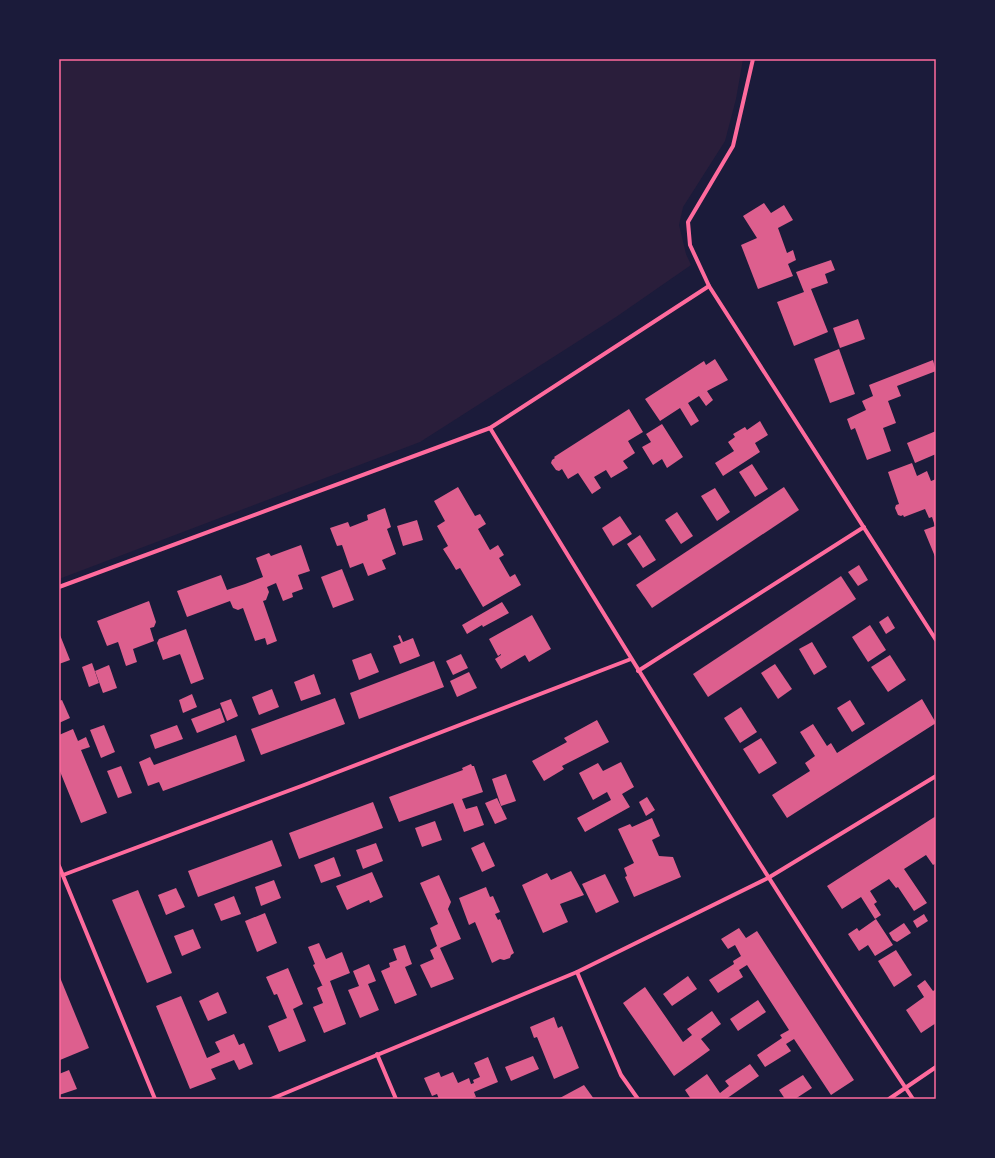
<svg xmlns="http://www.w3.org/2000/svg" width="995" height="1158" font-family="'Source Sans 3',sans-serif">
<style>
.green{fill:#2a1e3b}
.building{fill:#dd5f8e}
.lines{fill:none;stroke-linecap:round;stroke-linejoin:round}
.minor{stroke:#ff6b9d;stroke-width:4}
.neatline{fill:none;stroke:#ff6b9d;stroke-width:1.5}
</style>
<rect width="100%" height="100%" fill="#1b1b3a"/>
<polygon class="green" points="59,59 743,59 736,99 725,141 683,207 679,225 686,254 691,265 616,317 420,442 59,579"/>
<g class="building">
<polygon points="764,203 771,213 784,205 793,220 778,228 787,253 793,250 796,260 788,264 793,276 758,289 741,245 757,238 743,216"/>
<polygon points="831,260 835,270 825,274 828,283 811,289 828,332 794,346 777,302 804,292 796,272"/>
<polygon points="858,319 865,339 840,348 833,328"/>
<polygon points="839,349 855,394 830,403 814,359"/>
<polygon points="715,359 728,380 707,391 713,400 706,406 699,396 688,403 699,421 691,426 680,408 660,421 645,399 704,361 706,365"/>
<polygon points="933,360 936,371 897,386 901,396 888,401 896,423 883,428 891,451 867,460 855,428 851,430 847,419 866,410 862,401 873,396 869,385"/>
<polygon points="629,409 643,432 628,441 635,453 623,461 628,468 611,478 606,470 594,477 601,488 592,494 578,473 568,479 562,469 559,471 556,470 551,463 552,460 555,458 554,457"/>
<polygon points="760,421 768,435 755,443 760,452 723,476 715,463 734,451 728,442 735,437 733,434 745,427 747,430"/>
<polygon points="662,424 683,457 667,468 662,459 653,465 642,447 651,442 646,434"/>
<polygon points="936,431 936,454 915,463 907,443"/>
<polygon points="912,463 917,476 927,471 931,481 936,479 936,559 924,530 935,526 932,517 929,518 925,509 904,517 903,515 901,516 898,515 895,508 896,505 899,504 888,472"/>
<polygon points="752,464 768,489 755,497 739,472"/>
<polygon points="458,487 475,516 480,514 486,524 478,529 490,550 498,545 504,555 499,558 510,577 515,574 521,585 483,607 460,568 456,570 450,560 443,549 448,546 437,526 445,521 434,501"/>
<polygon points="784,487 799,510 652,608 636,585"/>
<polygon points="715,488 730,512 717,521 701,496"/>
<polygon points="385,508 391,527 387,529 396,554 382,560 386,569 368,576 363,563 350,568 342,545 337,546 330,528 348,522 350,527 368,520 367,515"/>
<polygon points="677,512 693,536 681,544 665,520"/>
<polygon points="620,516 632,534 613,546 602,528"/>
<polygon points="417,520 423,540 403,546 397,526"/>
<polygon points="640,535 656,560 643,568 627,544"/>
<polygon points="301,545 310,571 298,575 303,589 292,593 293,597 283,601 276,583 267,587 269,592 266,600 263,601 277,641 267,645 265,638 255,641 243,608 238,610 233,608 230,601 187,617 177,591 221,575 227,590 245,584 263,577 256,558 269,553 271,556"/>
<polygon points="859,565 868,580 858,586 848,572"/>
<polygon points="342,569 354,600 333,608 321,577"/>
<polygon points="841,576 856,599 708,697 693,674"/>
<polygon points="149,601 156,622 154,627 150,628 154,641 133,649 137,662 126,666 118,642 107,646 97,621"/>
<polygon points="502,602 509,613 483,627 482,625 467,634 462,625"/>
<polygon points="532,615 551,649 529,662 525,655 501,669 495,659 501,655 501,654 498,656 489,639"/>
<polygon points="888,616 895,628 886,634 879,622"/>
<polygon points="870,625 886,650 868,662 852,637"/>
<polygon points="186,629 204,679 191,684 180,654 163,660 157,643 159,639"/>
<polygon points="59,635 60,635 70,660 59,664"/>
<polygon points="400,635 403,642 413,638 420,656 400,664 393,646 401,643 398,636"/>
<polygon points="812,642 827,667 814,675 799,649"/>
<polygon points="371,653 379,672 359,680 352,660"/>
<polygon points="461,654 468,668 453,675 446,661"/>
<polygon points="890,655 906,680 888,692 871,667"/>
<polygon points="434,661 444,687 359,719 350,693"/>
<polygon points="92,663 99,683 89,687 82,667"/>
<polygon points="775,664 792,689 778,699 761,673"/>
<polygon points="109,665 117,688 103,693 95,671"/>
<polygon points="469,672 477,688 457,697 450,681"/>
<polygon points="314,674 321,694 301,701 294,682"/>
<polygon points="272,689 279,707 259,715 252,697"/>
<polygon points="192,694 197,707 183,713 179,700"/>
<polygon points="335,698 345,724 261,755 251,729"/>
<polygon points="231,699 238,716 227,721 220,703"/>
<polygon points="922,699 936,723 787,818 772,795 810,771 805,763 815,756 800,732 813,724 827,746 831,743 837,753"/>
<polygon points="62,700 70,718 59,723 59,701"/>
<polygon points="850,700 865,724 852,732 837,708"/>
<polygon points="741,707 757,732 740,743 724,718"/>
<polygon points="220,708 225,722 197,733 191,719"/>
<polygon points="597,720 609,742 562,766 564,769 544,781 532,761 567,742 564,738"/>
<polygon points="104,725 115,752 101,758 90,730"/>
<polygon points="177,725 183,739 155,749 150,735"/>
<polygon points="73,729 78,741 86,737 90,747 81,750 107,813 81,823 59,769 59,735"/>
<polygon points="236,735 245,761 163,791 159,782 148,786 139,762 150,757 154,765"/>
<polygon points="761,738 777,763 759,774 743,749"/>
<polygon points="621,762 634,787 622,794 630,807 585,832 577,818 611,800 607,792 593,800 579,773 598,763 603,771"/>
<polygon points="471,764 472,766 474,766 483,792 462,799 466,809 477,806 484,825 464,832 453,803 399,822 389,797 463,770 462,768"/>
<polygon points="121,766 132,793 118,798 107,771"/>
<polygon points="506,774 516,801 501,806 492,779"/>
<polygon points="647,797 655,810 646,816 639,802"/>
<polygon points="497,798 507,819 495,824 485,803"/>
<polygon points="373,802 383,828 299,859 289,833"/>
<polygon points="936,816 936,863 933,865 926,855 904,869 927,903 914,911 898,887 896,888 889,879 870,891 877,902 874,904 881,915 875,919 861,897 842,909 827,886"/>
<polygon points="652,818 660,836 652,840 659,856 673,857 681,877 634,897 625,877 627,876 624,868 634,863 618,829 630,824 632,827"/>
<polygon points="435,821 442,840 422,847 415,828"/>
<polygon points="272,840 282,866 198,897 188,871"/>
<polygon points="484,842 495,866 482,872 471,848"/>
<polygon points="376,843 383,861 363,869 356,850"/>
<polygon points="334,857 341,876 321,883 314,865"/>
<polygon points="571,871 584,895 560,904 568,922 543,933 522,885 547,873 551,880"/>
<polygon points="372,872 383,897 370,903 369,900 347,910 336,886"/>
<polygon points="605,874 619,902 596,913 582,884"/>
<polygon points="439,875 451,902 448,909 461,939 440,948 454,979 431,988 420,965 434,959 430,950 437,946 430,928 438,924 420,883"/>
<polygon points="274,880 281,898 261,906 255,887"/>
<polygon points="486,887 490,897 493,896 500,912 495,914 498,920 500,919 514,953 511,955 510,958 504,960 500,959 492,963 475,922 469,925 459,898"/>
<polygon points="176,888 185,907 166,915 158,895"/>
<polygon points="138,890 172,973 147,983 112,900"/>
<polygon points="234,896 241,914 221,921 214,904"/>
<polygon points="265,913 277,943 257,952 245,921"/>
<polygon points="924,914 928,921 917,928 913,921"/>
<polygon points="876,919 893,945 875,956 868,945 859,951 848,934 857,928 859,931"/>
<polygon points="904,923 911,933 897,942 893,940 889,933"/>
<polygon points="739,928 746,938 757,931 854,1080 831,1095 794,1039 786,1044 791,1051 765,1067 757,1055 782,1038 780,1035 789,1030 747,965 739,970 743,977 718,993 709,980 734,964 733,961 741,956 735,945 728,949 721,939"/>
<polygon points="193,929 201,948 182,956 174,936"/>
<polygon points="319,943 326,959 342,952 350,973 330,981 346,1024 324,1033 313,1007 323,1003 317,988 323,985 322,985 313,965 315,964 308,947"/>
<polygon points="405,945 412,964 405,967 417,995 395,1004 381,971 390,967 389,963 397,960 393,949"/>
<polygon points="896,950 912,975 894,987 878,961"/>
<polygon points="369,964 376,981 368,984 379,1010 360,1018 348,990 359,986 353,971"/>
<polygon points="288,968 303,1004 293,1009 306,1041 279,1052 268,1026 287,1018 277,994 274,995 266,977"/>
<polygon points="59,975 89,1048 60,1060 59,1057"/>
<polygon points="688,976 697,989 672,1006 663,994"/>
<polygon points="925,980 933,991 936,989 936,1023 921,1033 906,1010 924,997 917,986"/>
<polygon points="645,987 683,1042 692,1035 687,1029 712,1011 721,1024 701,1039 710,1050 674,1076 623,1003"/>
<polygon points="218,992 227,1013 208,1021 199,1001"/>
<polygon points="181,996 207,1058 220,1052 215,1042 234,1034 239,1045 244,1043 253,1064 239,1070 234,1060 211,1069 216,1079 190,1089 156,1006"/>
<polygon points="758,1000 766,1012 738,1031 730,1019"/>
<polygon points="554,1017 558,1028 562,1026 579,1068 554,1079 537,1037 534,1038 530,1027"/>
<polygon points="533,1056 539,1069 511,1081 505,1067"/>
<polygon points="488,1057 498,1082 474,1092 476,1097 470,1099 439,1099 437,1094 432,1096 424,1078 439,1072 441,1077 453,1072 458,1083 469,1078 471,1084 474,1083 473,1080 480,1077 474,1063"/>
<polygon points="750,1064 759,1076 726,1099 691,1099 685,1090 707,1074 720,1093 729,1086 725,1081"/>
<polygon points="69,1070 77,1089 59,1095 59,1074"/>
<polygon points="803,1075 812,1088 795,1099 785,1099 779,1090"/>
<polygon points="584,1085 594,1099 558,1099"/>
</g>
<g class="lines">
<g class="minor">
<polyline points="753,59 733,146 688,222 690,245 709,286 936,640"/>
<path d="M490,428C628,654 766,879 913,1099"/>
<polyline points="59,587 490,428 709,286"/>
<polyline points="638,671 864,527"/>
<polyline points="59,866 155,1099"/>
<polyline points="63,875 304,785 631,659"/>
<polyline points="577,972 621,1075 638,1099"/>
<polyline points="377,1054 396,1099"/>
<polyline points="271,1099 577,972 768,878 936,776"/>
<polyline points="889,1099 936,1067"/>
</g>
</g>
<rect width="995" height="1158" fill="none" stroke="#1b1b3a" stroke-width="120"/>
<rect x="60" y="60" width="875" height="1038" class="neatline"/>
</svg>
